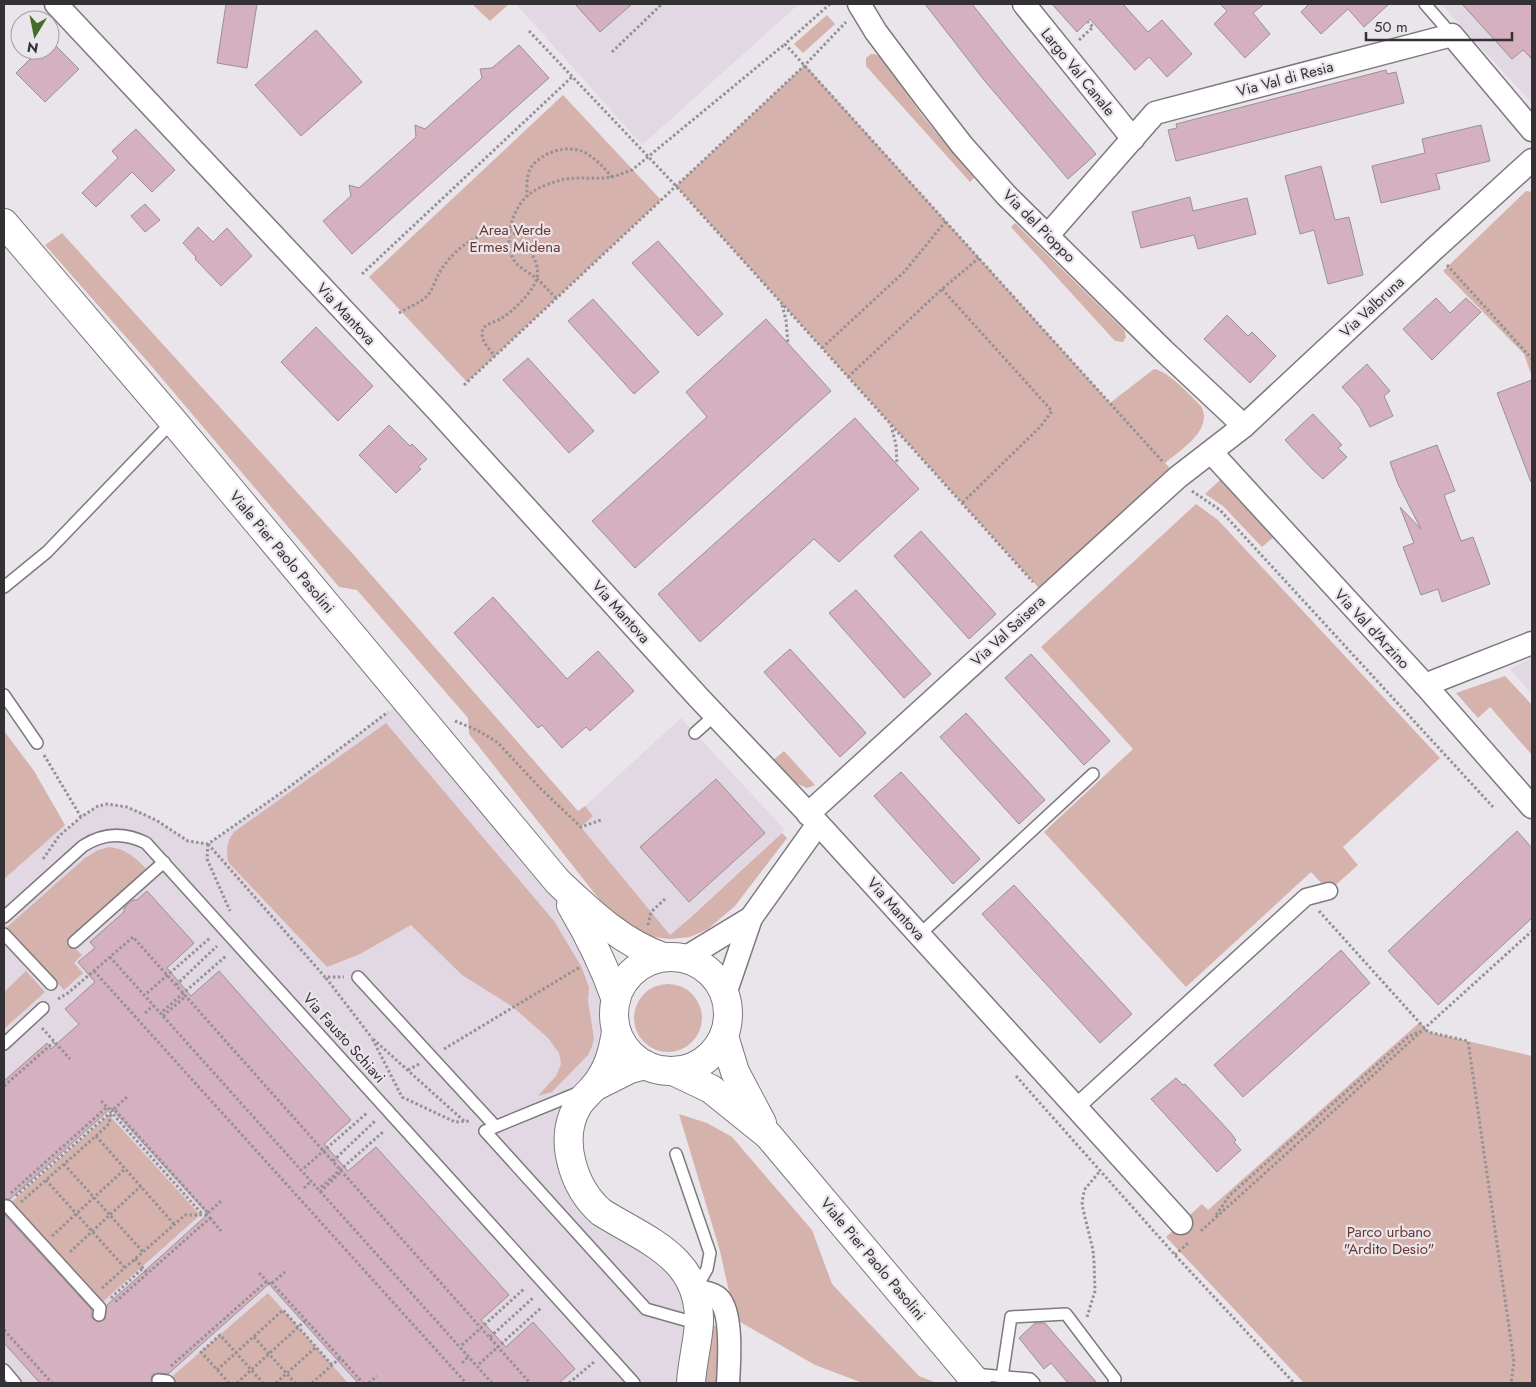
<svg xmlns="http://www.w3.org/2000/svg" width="1536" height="1387" font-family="Jost,sans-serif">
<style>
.built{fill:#e1d8e4}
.green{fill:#d6b2ac}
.building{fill:#d5b0be;stroke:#989193}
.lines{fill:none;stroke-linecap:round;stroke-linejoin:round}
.service-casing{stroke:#7d797e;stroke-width:14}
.pedestrian-casing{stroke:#7d797e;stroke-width:19}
.minor-casing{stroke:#7d797e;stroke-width:25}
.tertiary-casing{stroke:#7d797e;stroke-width:30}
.primary-casing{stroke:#7d797e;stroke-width:30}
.path{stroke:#949195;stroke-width:3;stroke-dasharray:2.5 2.5;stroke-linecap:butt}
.service{stroke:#fff;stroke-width:11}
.pedestrian{stroke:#fff;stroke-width:16}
.minor{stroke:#fff;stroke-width:22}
.tertiary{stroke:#fff;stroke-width:28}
.primary{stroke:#fff;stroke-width:28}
.labels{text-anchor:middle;stroke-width:4.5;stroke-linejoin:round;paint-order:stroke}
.street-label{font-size:15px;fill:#333133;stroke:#eae5eb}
.park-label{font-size:15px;fill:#6a352e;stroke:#eae5eb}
</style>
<rect width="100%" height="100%" fill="#eae5eb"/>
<g class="built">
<polygon points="516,4 799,4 642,145"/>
<polygon points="1441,4 1532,4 1532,103 1485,52"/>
<polygon points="1532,658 1532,694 1510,669"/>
<polygon points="405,699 558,882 614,1007 616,1031 584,1096 574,1175 684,1270 691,1383 4,1383 4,731 34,771 67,829 81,817 98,806 107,804 118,805 139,811 156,820 188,841 208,844 288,788"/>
<polygon points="681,718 785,830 670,935 581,827 593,816 585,806"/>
</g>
<g class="green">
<polygon points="472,4 509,4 490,21"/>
<polygon points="827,15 835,24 803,53 794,44"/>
<polygon points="871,54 875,54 880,57 924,118 974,178 970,182 866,66 866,58"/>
<path d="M805,65L1110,403L1154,369C1168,371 1190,395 1201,406C1214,430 1180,450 1165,463L1178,477L1046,596L676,186Z"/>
<polygon points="563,95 661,200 467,382 369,277"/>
<polygon points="1526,191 1532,192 1532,377 1524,354 1443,271"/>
<polygon points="1015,223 1124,330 1126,337 1123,342 1115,341 1011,227"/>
<polygon points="62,233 353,554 578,811 585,806 593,816 581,827 670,935 691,917 782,833 787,838 735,906 708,929 690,937 670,939 653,937 636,932 610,913 469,734 468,718 357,590 339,587 148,362 45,245"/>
<polygon points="1221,479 1275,536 1262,547 1223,506 1205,494"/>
<polygon points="1196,504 1218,520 1440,758 1343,847 1358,865 1329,891 1311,872 1186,987 1044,832 1133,749 1041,647"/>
<polygon points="1505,676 1532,705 1532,755 1490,707 1478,718 1456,693"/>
<path d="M386,723L554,921L581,966L589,987L588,1001L594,1038L592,1047L588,1055L552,1092L538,1096L556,1076L561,1064L559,1053L548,1038L513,1007L462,975L411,925L360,954L327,967L228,862C226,850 227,841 234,832Z"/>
<polygon points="4,731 34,771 65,825 4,879"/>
<polygon points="784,751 815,785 807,788 795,783 773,760"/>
<path d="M109,847C128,849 138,860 150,873L71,944L82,955L74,963L83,973L64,990L7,927L85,858L98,850Z"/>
<polygon points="26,971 45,992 4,1029 4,992"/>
<circle cx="668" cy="1018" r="34"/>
<polygon points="1420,1022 1428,1032 1532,1056 1532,1383 1304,1383 1166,1237 1202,1204 1208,1210"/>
<polygon points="679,1114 707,1123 732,1137 812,1230 832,1284 919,1376 937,1383 863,1383 815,1365 735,1319 720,1251"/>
<polygon points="109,1115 200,1215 98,1306 7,1206"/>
<polygon points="268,1293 348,1383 169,1383 167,1381"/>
<polygon points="711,1324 718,1327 720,1331 719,1383 704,1383"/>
</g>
<g class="building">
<polygon points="226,4 257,4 247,68 217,63"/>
<polygon points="575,4 632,4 600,32"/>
<polygon points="925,4 972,4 1015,58 1096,154 1068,179 984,80"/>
<polygon points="1052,4 1123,4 1148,32 1162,20 1192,54 1167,77 1149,57 1135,70 1090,19 1077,32"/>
<polygon points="1220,4 1264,4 1253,13 1270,34 1245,58 1214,24 1227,11"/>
<polygon points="1309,4 1389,4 1364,27 1348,9 1321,34 1301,12"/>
<polygon points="1462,4 1532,4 1532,59 1523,50 1512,59"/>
<polygon points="316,30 362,82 301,136 255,85"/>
<polygon points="53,43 79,69 45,102 16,73 38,51 41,55 46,50 50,50 50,46"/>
<polygon points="519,45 549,78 352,254 323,221 351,196 349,185 359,188 416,137 415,125 425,129 482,78 480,69 492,68"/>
<polygon points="1386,70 1387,74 1396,72 1404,103 1176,161 1168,130 1177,128 1176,124"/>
<polygon points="1481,125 1490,161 1436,174 1440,189 1381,203 1372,166 1425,153 1422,139"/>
<polygon points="136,129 175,170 152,192 132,172 96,207 82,193 118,158 112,151"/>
<polygon points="1321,166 1335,220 1349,217 1363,275 1328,284 1314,230 1300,234 1285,176"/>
<polygon points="1190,197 1193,211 1247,198 1256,234 1198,249 1194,235 1141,248 1132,212"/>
<polygon points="145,204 160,220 145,232 131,216"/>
<polygon points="198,227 213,242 227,228 252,256 221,286 195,259 196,257 183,243"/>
<polygon points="658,241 723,314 698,336 632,263"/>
<polygon points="1436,298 1450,313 1466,298 1481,312 1432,360 1403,329"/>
<polygon points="593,299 659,372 634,394 568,321"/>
<polygon points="1227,315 1248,336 1252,332 1276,356 1250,383 1204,339"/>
<polygon points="766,319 831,391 635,568 592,521 707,417 686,392"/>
<polygon points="316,327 373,386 338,421 281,362"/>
<polygon points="528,358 594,431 569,453 503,380"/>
<polygon points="1367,364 1390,391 1384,396 1393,416 1370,427 1359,406 1342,387"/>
<polygon points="1532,380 1532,482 1531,482 1497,393"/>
<polygon points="1313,414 1342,445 1338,448 1347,457 1323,479 1313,470 1285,440"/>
<polygon points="855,418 919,489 839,562 814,539 700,642 658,594"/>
<polygon points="389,425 410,446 412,444 427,459 418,467 421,469 396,493 359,455"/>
<polygon points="1437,445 1455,491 1444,495 1461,541 1473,537 1490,584 1442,602 1438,589 1421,595 1403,547 1414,543 1400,507 1421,529 1398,484 1390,462"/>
<polygon points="921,531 996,614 969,639 894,556"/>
<polygon points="856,590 931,674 904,698 829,613"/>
<polygon points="493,597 567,679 598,651 634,691 590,731 586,727 562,748 542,725 538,728 454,633"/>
<polygon points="790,649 866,733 840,757 764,672"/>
<polygon points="1031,654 1110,741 1084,765 1005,678"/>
<polygon points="966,713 1045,800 1019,824 940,737"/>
<polygon points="901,772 980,859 953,884 874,796"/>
<polygon points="716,779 765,833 689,902 640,847"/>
<polygon points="1517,831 1532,848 1532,918 1438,1005 1388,951"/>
<polygon points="1014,885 1132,1014 1100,1043 982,914"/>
<polygon points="147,891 194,943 167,968 191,996 219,971 351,1120 324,1144 348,1171 376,1147 509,1295 481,1320 506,1347 533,1322 575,1369 559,1383 358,1383 269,1284 168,1374 158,1373 152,1375 151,1383 40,1383 4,1343 4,1214 92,1310 92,1318 98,1322 105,1319 107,1305 208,1214 111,1108 10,1199 4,1199 4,1081 47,1043 51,1049 79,1024 65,1009 95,982 78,962 95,948 90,942 124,912 124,908 133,900 137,900"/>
<polygon points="1341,950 1370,983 1243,1097 1214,1065"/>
<polygon points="1176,1078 1183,1085 1185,1084 1218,1119 1230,1132 1236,1140 1234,1142 1241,1150 1217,1172 1151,1099"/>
<polygon points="1035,1323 1045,1323 1097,1383 1068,1383 1051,1363 1044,1369 1019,1338"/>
</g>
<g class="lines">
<defs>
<g id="service">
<polyline points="1425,4 1452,35"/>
<polyline points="4,587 47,552 173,421"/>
<polyline points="4,695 37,743"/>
<polyline points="695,733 715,715"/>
<path d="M4,917L83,846C103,833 124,832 146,843L634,1383"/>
<polyline points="4,934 51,984"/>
<polyline points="919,935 1093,774"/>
<polyline points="74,942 164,862"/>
<polyline points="358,977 495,1126"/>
<polyline points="4,1044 43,1008"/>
<polyline points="580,1092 485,1131 646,1309 699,1324"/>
<polyline points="676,1154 710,1253 707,1269 696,1288"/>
<polyline points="4,1206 7,1206 100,1308 99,1315"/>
<polyline points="4,1370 15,1383"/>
<polyline points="973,1374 1030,1379 1034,1383"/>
<polyline points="1002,1377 1011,1317 1066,1314 1115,1379 1114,1383"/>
<polyline points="158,1380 167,1381 169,1383"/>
</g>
<polyline id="pedestrian" points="1076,1107 1306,897 1329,891"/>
<g id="minor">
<polyline points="56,4 437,410 699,698 824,830 1181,1223"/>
<polyline points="859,4 876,32 924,96 962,145 1006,195 1163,350 1244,426"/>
<polyline points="1024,4 1133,139"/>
<polyline points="1048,235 1155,113 1452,35 1532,130"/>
<polyline points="1211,452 1425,685 1532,807"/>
<polyline points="1425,685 1532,643"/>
<polyline points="808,814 1178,477 1244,426 1433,250 1532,160"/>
<polyline points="685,958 751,918"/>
<polyline points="725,994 751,918 818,824"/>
<path d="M694,1290C702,1292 713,1293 719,1299C733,1313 729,1365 728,1383"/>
</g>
<g id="tertiary">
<path d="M616,1031C613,1052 608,1070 594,1087C588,1094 581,1099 577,1107C558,1141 574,1188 601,1212C647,1241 700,1257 699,1322C698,1343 692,1363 691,1383"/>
<polyline points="594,1087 630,1069 646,1065"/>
</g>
<g id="primary">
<path d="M4,223L173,421L558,882C590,912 621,942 663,957"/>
<path d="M571,905C590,937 604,965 616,1000"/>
<circle cx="671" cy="1014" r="57"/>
<polyline points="724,1036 735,1072 762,1123"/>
<polyline points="673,1071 711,1089 768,1135 977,1383"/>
</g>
</defs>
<use href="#service" class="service-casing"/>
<use href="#pedestrian" class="pedestrian-casing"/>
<use href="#minor" class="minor-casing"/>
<use href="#tertiary" class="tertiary-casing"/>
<use href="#primary" class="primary-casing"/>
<g class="path">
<polyline points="830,4 785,44 1163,462"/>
<polyline points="529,31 676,186 1033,582"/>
<polyline points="1079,40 1093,27 1088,22"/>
<polyline points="612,52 662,4"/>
<path d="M527,197C527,187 526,174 532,166C545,150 572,143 589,155C598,161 605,169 612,177"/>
<polyline points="1447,265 1532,359"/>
<polyline points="362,274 573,76"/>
<polyline points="942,289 1052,411 1040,427 962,503"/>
<path d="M556,298C550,292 544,285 537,279C531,273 522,270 516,263C502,245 511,211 527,196C536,188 550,183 561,180C577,176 595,180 611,177C618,176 625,172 632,170L785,44"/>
<polyline points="782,305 786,320 788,344"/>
<path d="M399,313C408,307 421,303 428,295C433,289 435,281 438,275C454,247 478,231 510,230C523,240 541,260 537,278C534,291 513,311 502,318C497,322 486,323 483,329C479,339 489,349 495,356"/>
<polyline points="822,348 904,272 946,221"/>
<polyline points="848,377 942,289 979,258"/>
<polyline points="464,385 805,65 846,22"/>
<polyline points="891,425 896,445 897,464"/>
<polyline points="1192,491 1220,510 1493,807"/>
<polyline points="455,721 477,730 497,742 541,789 581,827 601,820"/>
<polyline points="44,755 81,817"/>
<polyline points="208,844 325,977 344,977"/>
<polyline points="208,844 207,859 230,911"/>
<polyline points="43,859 59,836 81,817 98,806 107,804 127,807 156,820 188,841 208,844 288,788 388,712"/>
<polyline points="1319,911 1428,1032 1468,1041 1514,1362 1511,1383"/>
<polyline points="648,925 651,912 665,899"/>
<polyline points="94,971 466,1383"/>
<polyline points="326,978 372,1038"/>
<polyline points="176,985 217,946"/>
<polyline points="147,993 210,938"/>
<polyline points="58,999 68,993 110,957"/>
<polyline points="163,1011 226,956"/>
<polyline points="145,1013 153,1006"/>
<polyline points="163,1016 186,996"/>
<polyline points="42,1028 70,1059"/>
<polyline points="444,1049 580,967"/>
<polyline points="408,1070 419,1064"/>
<polyline points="1016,1076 1175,1255 1294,1383"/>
<polyline points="4,1086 54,1042"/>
<polyline points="101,1101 107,1107"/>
<polyline points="114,1109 127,1097"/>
<polyline points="464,1121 372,1038 402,1097 455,1122 469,1121"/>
<polyline points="96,1136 109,1124 111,1112"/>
<polyline points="333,1161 375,1121"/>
<polyline points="64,1164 143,1252"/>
<polyline points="304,1168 367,1113"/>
<polyline points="46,1180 125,1268"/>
<polyline points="321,1187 384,1131"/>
<polyline points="304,1188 311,1181"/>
<polyline points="320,1192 342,1171"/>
<polyline points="11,1193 107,1107 111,1111 114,1109 208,1213 206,1215 210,1218 114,1303"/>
<polyline points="16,1196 111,1112 203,1215"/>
<polyline points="21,1202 96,1136 174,1224"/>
<polyline points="208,1213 221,1201"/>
<polyline points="1216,1215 1230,1195 1408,1037 1420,1031"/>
<polyline points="210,1218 221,1231"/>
<polyline points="1201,1231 1532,931"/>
<polyline points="52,1236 125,1169"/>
<polyline points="70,1252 141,1186"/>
<polyline points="1175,1255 1189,1242"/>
<polyline points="135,1259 148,1274"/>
<polyline points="259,1273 267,1281"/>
<polyline points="272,1283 285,1272"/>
<polyline points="102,1288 185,1215 206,1215"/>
<polyline points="111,1298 143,1268"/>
<polyline points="1087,1317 1095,1291 1094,1262 1093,1250 1082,1205 1083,1196 1085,1189 1100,1171"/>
<polyline points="4,1330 52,1383"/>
<polyline points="254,1337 295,1383"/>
<polyline points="490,1337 534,1297"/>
<polyline points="462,1345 525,1288"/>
<polyline points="462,1363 468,1357"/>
<polyline points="479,1364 542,1307"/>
<polyline points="171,1366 267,1281 270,1285 272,1283 363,1383"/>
<polyline points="217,1370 283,1310 332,1365"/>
<polyline points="229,1383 201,1352 220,1335 263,1383"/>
<polyline points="237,1383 306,1320"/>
<polyline points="276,1383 316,1347"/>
<polyline points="312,1383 340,1358"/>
<polyline points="369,1383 377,1376"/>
<polyline points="492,1383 110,957 133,937 530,1383"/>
<polyline points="569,1383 594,1362"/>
</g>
<use href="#service" class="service"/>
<use href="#pedestrian" class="pedestrian"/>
<use href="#minor" class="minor"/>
<use href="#tertiary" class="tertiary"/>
<use href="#primary" class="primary"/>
</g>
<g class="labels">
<g class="street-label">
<text transform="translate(1078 72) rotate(51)" y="5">Largo Val Canale</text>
<text transform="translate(1285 79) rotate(-15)" y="5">Via Val di Resia</text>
<text transform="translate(1039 226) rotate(45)" y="5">Via del Pioppo</text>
<text transform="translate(1372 307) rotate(-43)" y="5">Via Valbruna</text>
<text transform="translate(346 314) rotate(47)" y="5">Via Mantova</text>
<text transform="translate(282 552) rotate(50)" y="5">Viale Pier Paolo Pasolini</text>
<text transform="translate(621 612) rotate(48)" y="5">Via Mantova</text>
<text transform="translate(1372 629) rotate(47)" y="5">Via Val d'Arzino</text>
<text transform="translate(1008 631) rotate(-43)" y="5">Via Val Saisera</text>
<text transform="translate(896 909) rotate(48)" y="5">Via Mantova</text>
<text transform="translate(344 1038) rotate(48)" y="5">Via Fausto Schiavi</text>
<text transform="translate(873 1259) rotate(50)" y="5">Viale Pier Paolo Pasolini</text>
</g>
<g class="park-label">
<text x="515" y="235">Area Verde<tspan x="515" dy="17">Ermes Midena</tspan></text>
<text x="1389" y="1237">Parco urbano<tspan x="1389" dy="17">"Ardito Desio"</tspan></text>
</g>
</g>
<rect width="1536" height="1387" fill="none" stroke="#333133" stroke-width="10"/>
<g transform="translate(35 35) rotate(190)"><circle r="24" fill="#eae5eb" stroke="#a19da1"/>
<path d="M0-4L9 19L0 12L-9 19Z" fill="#456b25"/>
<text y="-8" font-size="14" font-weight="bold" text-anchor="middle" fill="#333133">N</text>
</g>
<path d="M1366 32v8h146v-8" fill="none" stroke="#333133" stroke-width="2.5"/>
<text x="1374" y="32" font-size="15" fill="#333133" stroke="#eae5eb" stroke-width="4" paint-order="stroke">50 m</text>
</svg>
